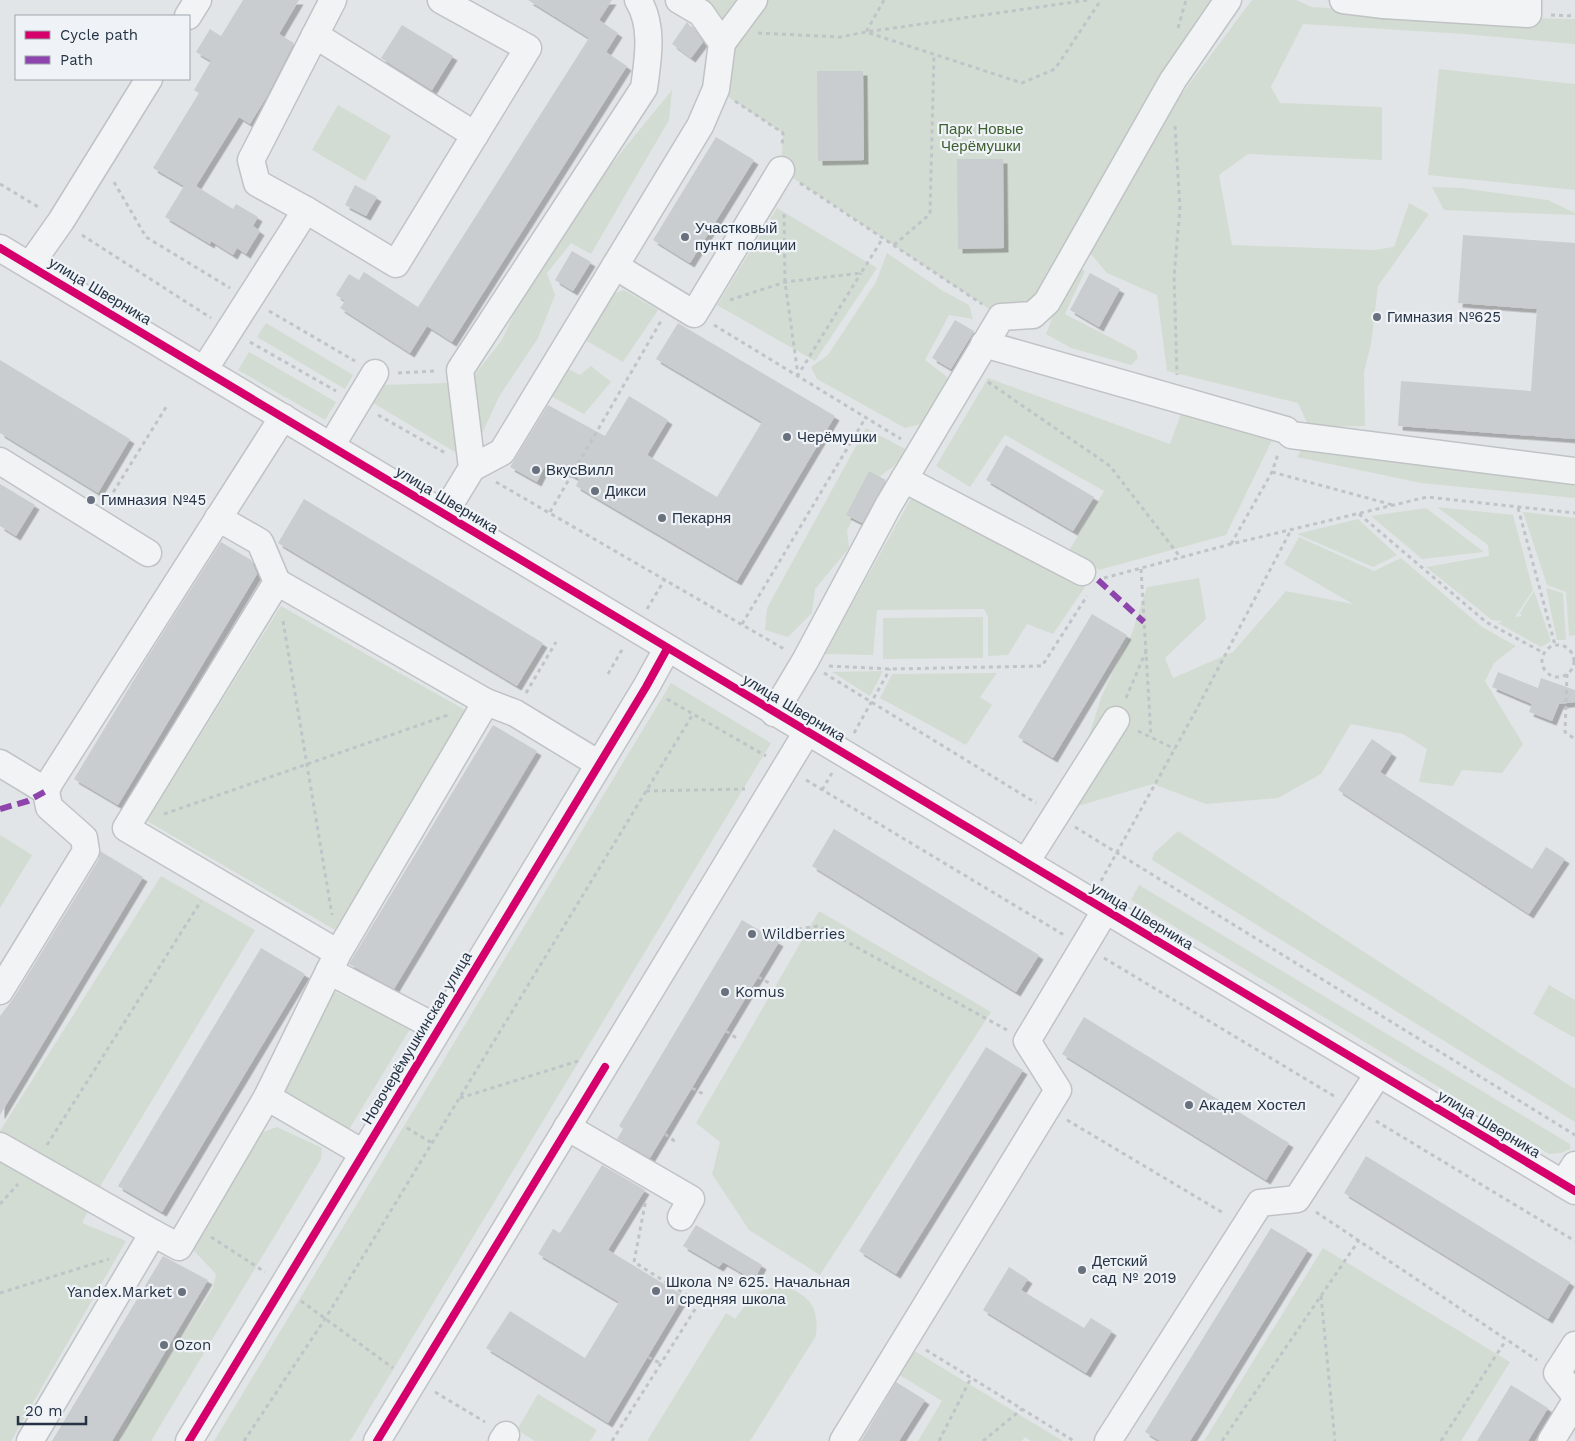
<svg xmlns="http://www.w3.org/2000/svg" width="1575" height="1441" font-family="'Work Sans',sans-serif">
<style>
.green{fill:#d3dcd2}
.building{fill:#cacdd0;filter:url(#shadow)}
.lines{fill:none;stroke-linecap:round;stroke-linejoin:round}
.minor-casing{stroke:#c0c3c5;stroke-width:29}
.path{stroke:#c0c3c8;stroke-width:3;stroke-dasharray:4 4;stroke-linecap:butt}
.minor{stroke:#f2f3f4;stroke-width:26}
.quiet{stroke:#8e44ad;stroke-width:6;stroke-dasharray:12 6;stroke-linecap:butt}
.cycleway-casing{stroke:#eff3f7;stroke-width:11}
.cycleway{stroke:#d6006c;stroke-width:8}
.poi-dot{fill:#68717d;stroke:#eff3f7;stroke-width:2}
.labels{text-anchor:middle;stroke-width:4.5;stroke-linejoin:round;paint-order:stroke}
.park-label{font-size:15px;fill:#3f6132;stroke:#eff3f7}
.poi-label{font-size:15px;fill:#263344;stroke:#eff3f7;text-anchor:start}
.street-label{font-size:15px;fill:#263344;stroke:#eff3f7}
</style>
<defs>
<filter id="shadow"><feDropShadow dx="4.5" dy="4.5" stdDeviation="0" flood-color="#0004"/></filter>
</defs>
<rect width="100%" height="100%" fill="#e2e5e7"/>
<g class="green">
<polygon points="679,0 1228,0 1047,302 1001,317 781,170 783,133 716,89 722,43"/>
<polygon points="1252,0 1296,0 1312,7 1468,17 1575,19 1575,44 1464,34 1303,24 1271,87 1280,103 1382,107 1382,160 1248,154 1219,175 1232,245 1374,250 1394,247 1409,203 1429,214 1378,286 1371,344 1364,372 1365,426 1309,427 1298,403 1167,371 1157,295 1107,273 1090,253 1160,123"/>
<polygon points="1439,69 1575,84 1575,190 1428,175"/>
<polygon points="672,90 669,120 591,254 571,243 547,273 555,295 538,338 500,395 481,436 468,383 502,340 528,282 601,177"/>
<polygon points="338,105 391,136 365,181 312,150"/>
<polygon points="1432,187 1461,188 1548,200 1575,213 1575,215 1444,210"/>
<polygon points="777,208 877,268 815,361 717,305"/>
<polygon points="887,253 943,291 969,305 973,319 949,315 925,360 951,380 921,424 905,428 817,379 811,367 828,355 876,282"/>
<polygon points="1079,268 1085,271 1065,314 1136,351 1138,358 1131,365 1071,348 1046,334 1055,311"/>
<polygon points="624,290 658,310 623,362 580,337 605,297"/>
<polygon points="266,323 353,375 345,389 257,337"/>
<polygon points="249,352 336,402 325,420 238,370"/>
<polygon points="563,366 580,375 591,366 611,382 584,414 549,395"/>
<polygon points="988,378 1170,444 1182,411 1274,436 1226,535 1099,570 1070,549 1104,491 1005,435 970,487 936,466"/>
<polygon points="447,383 460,449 455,452 370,401 381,385"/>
<polygon points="866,428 907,450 893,467 873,481 847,530 849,548 815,589 812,613 788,637 765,630 767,608"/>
<polygon points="1303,447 1575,479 1575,498 1421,483 1297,457"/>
<polygon points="914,493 1087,584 1053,634 1027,624 1008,655 988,656 988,617 984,609 877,610 873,655 824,654"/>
<polygon points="1437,507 1513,515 1533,590 1515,617 1522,616 1520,613 1534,591 1551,641 1541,647 1498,623 1503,621 1492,620 1426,567 1489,556 1488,545"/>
<polygon points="1426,508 1484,552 1422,559 1371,516"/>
<polygon points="1523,512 1575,518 1575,635 1569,636 1566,592 1547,585"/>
<polygon points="1358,519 1397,555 1373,567 1297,534"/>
<polygon points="1299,537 1374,571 1401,558 1482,627 1516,646 1494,663 1485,681 1523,744 1502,773 1462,770 1453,786 1419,782 1427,749 1403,734 1351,724 1321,774 1278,798 1206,804 1153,784 1078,806 1080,763 1102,695 1132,633 1147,587 1199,578 1206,619 1165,658 1173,678 1233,652 1286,591 1353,604 1284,564"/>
<polygon points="1546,588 1563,593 1566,640 1557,640"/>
<polygon points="281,606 465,710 335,930 147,821"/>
<polygon points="983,617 983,658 883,659 883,618"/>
<polygon points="883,671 870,696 832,672"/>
<polygon points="997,673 980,697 992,705 966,745 880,698 892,674"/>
<polygon points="671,683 771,743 350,1441 214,1441"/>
<polygon points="1178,831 1575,1089 1575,1122 1152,860 1154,853"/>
<polygon points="0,835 32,855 0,908"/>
<polygon points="161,876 255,930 102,1183 82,1223 126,1241 11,1441 0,1441 0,1131"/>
<polygon points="1139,885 1570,1144 1570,1149 1561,1153 1549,1154 1131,900"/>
<polygon points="819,911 991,1012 820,1275 749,1230 712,1174 720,1142 696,1123"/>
<polygon points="1549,985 1575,1000 1575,1038 1533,1014"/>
<polygon points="334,991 410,1029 345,1136 276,1095"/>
<polygon points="277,1127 322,1148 321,1159 151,1441 120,1441 131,1417 213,1288 216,1274 193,1250 202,1229 261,1133"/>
<polygon points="1323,1248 1510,1362 1461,1441 1204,1441"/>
<path d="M786,1286C811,1298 819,1307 816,1336L750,1441H647L726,1313L735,1319C751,1298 757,1287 786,1286Z"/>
<polygon points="913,1350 1063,1441 1031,1441 1025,1437 1022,1441 918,1441 942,1401 898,1374"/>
<polygon points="538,1394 597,1430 590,1441 535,1441 517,1430"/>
</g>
<g class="building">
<polygon points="243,0 299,0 279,34 294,43 267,96 250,124 239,117 196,186 233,209 236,204 258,217 253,226 260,231 246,254 237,248 233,255 211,241 210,244 165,217 184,186 153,168 199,93 194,90 211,61 196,52 210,29 221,36"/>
<polygon points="528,0 612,0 599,20 618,33 606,52 627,66 452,342 427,326 410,353 340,308 345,301 336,295 349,274 359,280 364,272 418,307 589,38"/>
<polygon points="687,22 703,42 691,58 672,44"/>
<polygon points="402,25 453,56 432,90 381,58"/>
<polygon points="817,71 863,71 864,160 818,161"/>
<polygon points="716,137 754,160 690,263 653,240"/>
<polygon points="957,159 1003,159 1004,248 958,249"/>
<polygon points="355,185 377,197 366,216 345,205"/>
<polygon points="1463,235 1575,243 1575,439 1398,426 1401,381 1531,391 1537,309 1458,303"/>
<polygon points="572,251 591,262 573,291 555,280"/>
<polygon points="1090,273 1120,289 1099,327 1070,310"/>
<polygon points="955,320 974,331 951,369 932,358"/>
<polygon points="678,323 835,416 737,581 576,486 579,479 547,462 537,482 510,467 548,405 605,436 629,396 668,420 647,455 717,497 762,422 656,359"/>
<polygon points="0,360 130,439 98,493 0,433"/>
<polygon points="1006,445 1094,497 1073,531 986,480"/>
<polygon points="869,471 886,480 862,523 846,515"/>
<polygon points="0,484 35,505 16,536 0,526"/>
<polygon points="304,499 543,643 517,686 278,543"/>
<polygon points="221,542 251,560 257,574 118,805 74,779 147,658"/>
<polygon points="1092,614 1127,635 1053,758 1018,737"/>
<polygon points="1498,672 1538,688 1541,678 1575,690 1575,702 1559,704 1552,721 1529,712 1532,704 1492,687"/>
<polygon points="493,725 537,751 394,989 349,964"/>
<polygon points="1372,739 1392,753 1380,772 1532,869 1546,847 1565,859 1529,914 1338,790"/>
<polygon points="834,829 1039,955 1016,992 812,866"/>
<polygon points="100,851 143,877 0,1115 0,1016 13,999 99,859"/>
<polygon points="742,920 779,942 650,1158 617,1139 623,1129 619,1126"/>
<polygon points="261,948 305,974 162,1212 118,1186"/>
<polygon points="1084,1017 1289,1143 1266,1180 1062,1054"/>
<polygon points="986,1047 1023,1070 896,1274 859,1251"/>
<polygon points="1366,1156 1570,1282 1548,1319 1344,1193"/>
<polygon points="602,1165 645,1190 608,1250 684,1296 608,1423 486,1348 510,1311 585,1358 619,1302 538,1254 553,1229 560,1233"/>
<polygon points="696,1225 762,1265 754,1280 723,1262 719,1267 683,1246"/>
<polygon points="1271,1228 1308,1250 1190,1441 1160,1441 1145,1432"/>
<polygon points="163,1256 208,1280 112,1441 52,1441"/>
<polygon points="1009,1267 1028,1279 1021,1290 1084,1328 1091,1318 1112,1331 1086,1373 983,1310"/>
<polygon points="896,1382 925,1400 899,1441 861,1441"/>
<polygon points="1511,1385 1548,1408 1528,1441 1477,1441"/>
</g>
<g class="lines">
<defs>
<g id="minor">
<polyline points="1343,0 1384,5 1390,0"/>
<polyline points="1384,5 1528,14 1528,0"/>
<polyline points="188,16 198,0"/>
<polyline points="315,35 475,135"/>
<polyline points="722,43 754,0"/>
<polyline points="306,210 257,183 251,160 333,0"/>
<polyline points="0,248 1575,1191"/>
<polyline points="30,265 61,221 149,79"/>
<polyline points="615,266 694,314 781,170"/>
<polyline points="984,344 1286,430 1291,435 1575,471"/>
<polyline points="204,370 306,210 396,264 528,48 441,0"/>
<polyline points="331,446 375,373"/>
<polyline points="0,461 148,553"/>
<polyline points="472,468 502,452 700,126 716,89 722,43 701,13 679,0"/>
<polyline points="904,479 1082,572"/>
<path d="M444,514L472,468L460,370L644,88C648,59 654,26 638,0"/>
<polyline points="218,518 260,542 277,582"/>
<polyline points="486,702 515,713 599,764"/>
<polyline points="774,713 805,661 888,506 1001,317 1033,315 1047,302 1173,80 1228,0"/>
<polyline points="0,763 46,791"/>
<polyline points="1026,862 1116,720"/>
<polyline points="329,971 422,1020"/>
<polyline points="0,991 86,851 84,838 49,807 46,791 50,782 283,417"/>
<polyline points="267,1097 338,953 486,702 277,582 126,828 338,953"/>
<polyline points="567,1127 691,1199 681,1217"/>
<polyline points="0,1146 153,1233 30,1441"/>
<polyline points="1563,1184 1575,1165"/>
<polyline points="153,1233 179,1247 267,1097 363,1153"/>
<polyline points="1575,1345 1557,1373 1575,1395"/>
<polyline points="189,1441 646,687 667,649"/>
<polyline points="377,1441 807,732"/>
<polyline points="502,1441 506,1435"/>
<polyline points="843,1441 1058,1090 1027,1041 1105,911"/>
<polyline points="1108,1441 1260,1203 1297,1199 1378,1074"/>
<polyline points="1551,1441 1575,1402"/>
</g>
</defs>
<use href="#minor" class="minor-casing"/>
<g class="path">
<polyline points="884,0 866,32 1088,0"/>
<polyline points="1551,15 1575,16"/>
<polyline points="1178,28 1186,0"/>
<polyline points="758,33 840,37 866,32 1022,83 1055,69 1101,0"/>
<polyline points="735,101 783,133 782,147"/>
<polyline points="1175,126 1180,208 1174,276 1177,375"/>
<polyline points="114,182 146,237 230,288"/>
<polyline points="800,183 982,304"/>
<polyline points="0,184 40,208"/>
<polyline points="784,214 785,282 798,375 861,273"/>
<polyline points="82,235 211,318"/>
<polyline points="894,245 930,214 934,54"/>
<polyline points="730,300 785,282 861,273 883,238"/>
<polyline points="269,311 355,361"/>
<polyline points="714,325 901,439"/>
<polyline points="250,342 336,391"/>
<polyline points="398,373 436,371"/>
<polyline points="988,382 1110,466 1181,558"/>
<polyline points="378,415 447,454"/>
<polyline points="1272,472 1393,505"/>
<polyline points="496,482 784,649"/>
<polyline points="109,499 168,404"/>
<polyline points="1518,508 1555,645"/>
<polyline points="550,512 661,321"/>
<polyline points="1359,514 1486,622 1544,653"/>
<polyline points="1231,544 1272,472 1278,454"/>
<polyline points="1141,569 1151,737"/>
<polyline points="1104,578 1231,544 1427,497 1575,513"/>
<polyline points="647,609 665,579"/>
<polyline points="283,621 332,915"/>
<polyline points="742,624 866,417"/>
<circle cx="1558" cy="661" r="16"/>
<polyline points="829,666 890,669 1042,666 1087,596"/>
<polyline points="824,673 1036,803"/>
<polyline points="608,674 623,648"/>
<polyline points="1567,674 1565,732 1575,739"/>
<polyline points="526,693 556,642"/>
<polyline points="1126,698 1146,651"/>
<polyline points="667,699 766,756"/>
<polyline points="1138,731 1175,749"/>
<polyline points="854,733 890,669"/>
<polyline points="806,780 1064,935"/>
<polyline points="822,790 832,773"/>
<polyline points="646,791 745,789"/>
<polyline points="164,814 451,714"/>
<polyline points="1075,827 1575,1135"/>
<polyline points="1101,881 1193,716 1291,530"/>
<polyline points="798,929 818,926 1007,1030"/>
<polyline points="1104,958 1334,1096"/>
<polyline points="758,977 771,984"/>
<polyline points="726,1031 738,1039"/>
<polyline points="692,1088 705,1095"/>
<polyline points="460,1098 578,1061"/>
<polyline points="1067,1120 1225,1214"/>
<polyline points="1376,1121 1575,1241"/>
<polyline points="407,1128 432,1143"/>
<polyline points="665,1134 677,1143"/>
<polyline points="47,1145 201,901"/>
<polyline points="0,1204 18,1184"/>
<polyline points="1316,1212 1537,1360"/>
<polyline points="211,1237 265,1272"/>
<polyline points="0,1293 109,1259"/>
<polyline points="1321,1296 1335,1441"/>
<polyline points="301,1301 393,1368"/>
<polyline points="926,1350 1074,1441"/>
<polyline points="648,1357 660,1363"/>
<polyline points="435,1392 485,1422"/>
<polyline points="244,1441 325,1319 693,714"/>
<polyline points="612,1441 699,1303 634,1262 646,1199"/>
<polyline points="939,1441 971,1378"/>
<polyline points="983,1441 1022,1409"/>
<polyline points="1222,1441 1359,1240"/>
<polyline points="1441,1441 1506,1340"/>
</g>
<use href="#minor" class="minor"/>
<g class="quiet">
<polyline points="1098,580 1144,622"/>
<polyline points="0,809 28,801 46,791"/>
</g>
<defs>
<g id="cycleway">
<polyline points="0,248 1575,1191"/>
<polyline points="189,1441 646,687 667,649"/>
<polyline points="377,1441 605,1067"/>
</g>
</defs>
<use href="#cycleway" class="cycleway-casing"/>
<use href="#cycleway" class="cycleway"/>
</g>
<g class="poi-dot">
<circle cx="685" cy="237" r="5"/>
<circle cx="1377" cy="317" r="5"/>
<circle cx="787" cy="437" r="5"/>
<circle cx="536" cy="470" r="5"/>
<circle cx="595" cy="491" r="5"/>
<circle cx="91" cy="500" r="5"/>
<circle cx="662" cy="518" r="5"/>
<circle cx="752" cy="934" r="5"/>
<circle cx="725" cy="992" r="5"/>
<circle cx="1189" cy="1105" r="5"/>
<circle cx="1082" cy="1270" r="5"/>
<circle cx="656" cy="1291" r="5"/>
<circle cx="182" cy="1292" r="5"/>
<circle cx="164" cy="1345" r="5"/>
</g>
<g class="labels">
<g class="park-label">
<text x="981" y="134">Парк Новые<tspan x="981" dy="17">Черёмушки</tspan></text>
</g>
<g class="poi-label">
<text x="695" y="233">Участковый<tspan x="695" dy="17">пункт полиции</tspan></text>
<text x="1387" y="322">Гимназия №625</text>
<text x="797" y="442">Черёмушки</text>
<text x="546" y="475">ВкусВилл</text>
<text x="605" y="496">Дикси</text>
<text x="101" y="505">Гимназия №45</text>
<text x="672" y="523">Пекарня</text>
<text x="762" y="939">Wildberries</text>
<text x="735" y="997">Komus</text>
<text x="1199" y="1110">Академ Хостел</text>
<text x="1092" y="1266">Детский<tspan x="1092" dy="17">сад № 2019</tspan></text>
<text x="666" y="1287">Школа № 625. Начальная<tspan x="666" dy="17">и средняя школа</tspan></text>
<text x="172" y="1297" text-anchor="end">Yandex.Market</text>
<text x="174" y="1350">Ozon</text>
</g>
<g class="street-label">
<text transform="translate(100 291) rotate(31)" y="5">улица Шверника</text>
<text transform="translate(447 500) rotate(31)" y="5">улица Шверника</text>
<text transform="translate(794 708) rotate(31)" y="5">улица Шверника</text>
<text transform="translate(1142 916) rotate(31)" y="5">улица Шверника</text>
<text transform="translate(417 1038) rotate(-59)" y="5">Новочерёмушкинская улица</text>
<text transform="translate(1489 1124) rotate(31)" y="5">улица Шверника</text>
</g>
</g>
<rect x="15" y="15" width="175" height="65" fill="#eff3f7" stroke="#9fa6af"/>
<rect x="25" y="31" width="25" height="8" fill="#d6006c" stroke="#9fa6af"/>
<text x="60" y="40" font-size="15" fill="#263344">Cycle path</text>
<rect x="25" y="56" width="25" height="8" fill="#8e44ad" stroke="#9fa6af"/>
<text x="60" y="65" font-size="15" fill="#263344">Path</text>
<path d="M18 1416v8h68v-8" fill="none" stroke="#263344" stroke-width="2.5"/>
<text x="25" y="1416" font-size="15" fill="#263344" stroke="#eff3f7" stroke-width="4" paint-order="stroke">20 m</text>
</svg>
